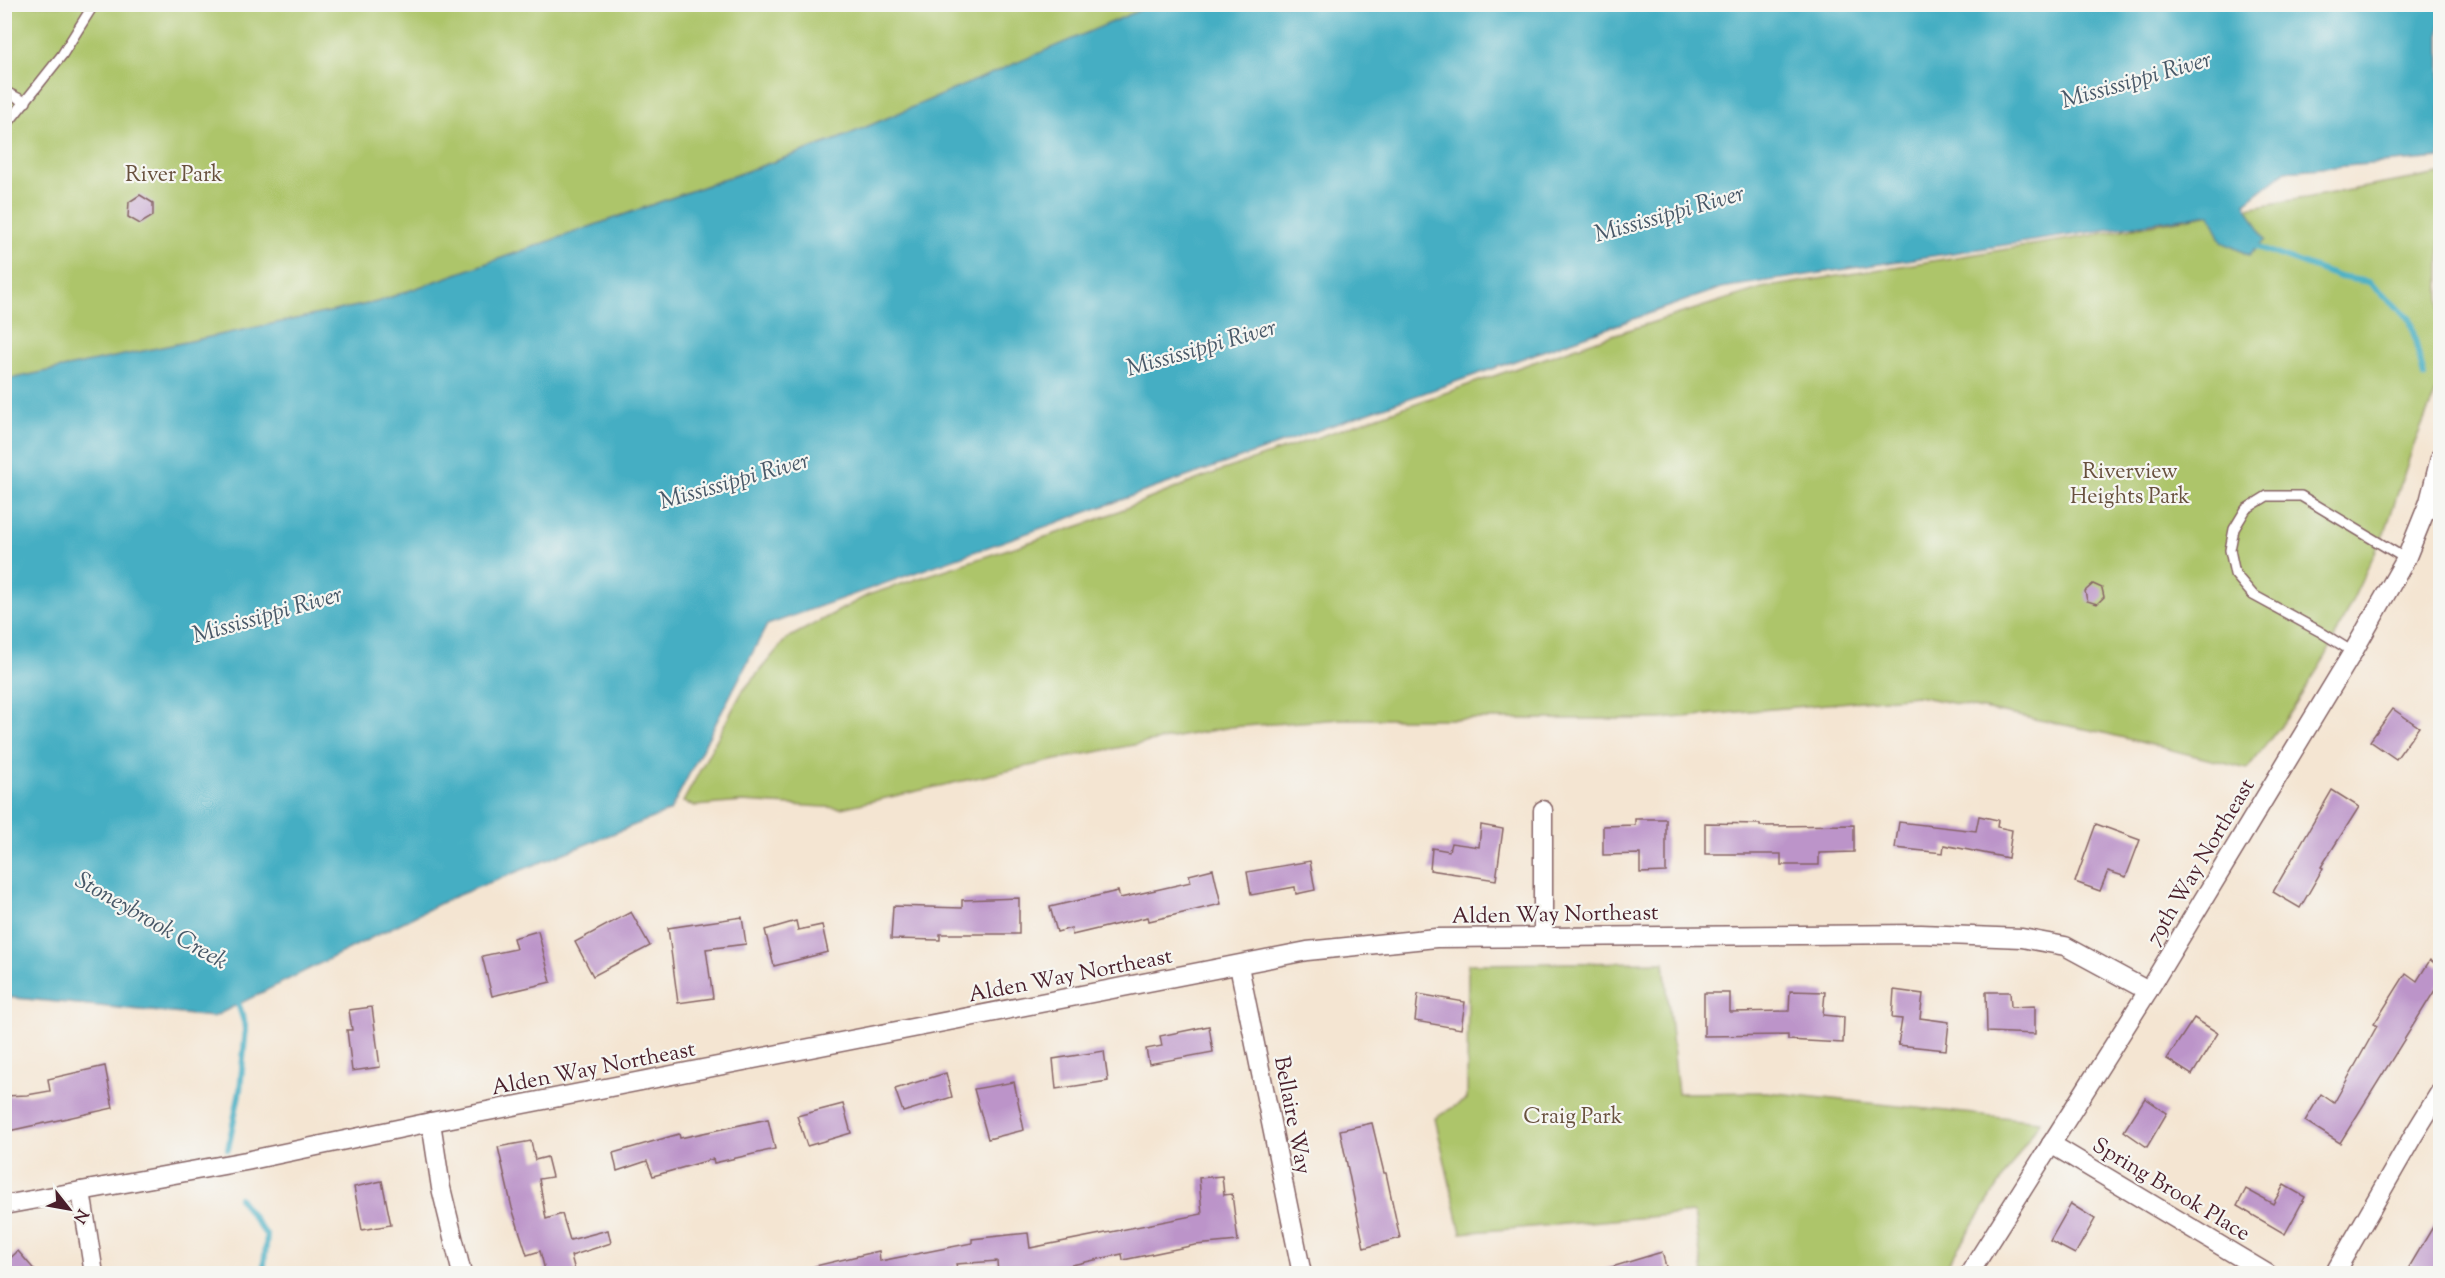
<svg xmlns="http://www.w3.org/2000/svg" width="2445" height="1278" font-family="'Sorts Mill Goudy',serif">
<style>
.green{fill:#adc56a;stroke:#7c724a;stroke-width:1.5}
.water{fill:#44aec3;stroke:#476677;stroke-width:1.5}
.lines{fill:none;stroke-linecap:round;stroke-linejoin:round}
.stream{stroke:#44aec3;stroke-width:6}
.building{fill:#bc94c9}
.lane-casing{stroke:#866465;stroke-width:12}
.street-casing{stroke:#866465;stroke-width:21}
.lane{stroke:#fff;stroke-width:9}
.street{stroke:#fff;stroke-width:18}
.labels{text-anchor:middle;stroke-width:4.5;stroke-linejoin:round;paint-order:stroke}
.park-label{font-size:22px;fill:#68513e;stroke:#f6f6f2}
.street-label{font-size:22px;fill:#4a1f2b;stroke:#f6f6f2}
.water-label{font-size:24px;font-style:italic;fill:#485868;stroke:#f6f6f2}
</style>
<rect width="100%" height="100%" fill="#f6f6f2"/>
<filter id="ink" filterUnits="userSpaceOnUse"><feTurbulence type="fractalNoise" baseFrequency=".0167" numOctaves="2"/><feDisplacementMap in="SourceGraphic" scale="12" xChannelSelector="R" yChannelSelector="G"/><feConvolveMatrix kernelMatrix="1 2 1 2 8 2 1 2 1" color-interpolation-filters="sRGB"/></filter>
<filter id="wash" filterUnits="userSpaceOnUse"><feTurbulence type="fractalNoise" baseFrequency=".008" numOctaves="4" result="noise"/><feDisplacementMap in="SourceGraphic" scale="24" xChannelSelector="R" yChannelSelector="G"/><feGaussianBlur stdDeviation="1.35" result="paint"/><feColorMatrix in="noise" values="0 0 0 0 0 0 0 0 0 0 0 0 0 0 0 0 0 1.4 0 .05"/><feComposite in="paint" operator="in"/></filter>
<g filter="url(#wash)">
<rect width="100%" height="100%" fill="#f4e5d2"/>
<g class="green">
<polygon points="5,5 1154,5 838,139 377,302 5,380"/>
<polygon points="2440,174 2440,382 2413,447 2386,529 2326,656 2289,715 2247,769 2100,732 1917,696 1661,719 1341,719 1231,727 1074,756 841,808 742,802 695,806 683,802 742,692 786,639 868,595 1091,522 1209,475 1606,337 1762,288 2077,238"/>
<polygon points="1664,962 1678,1093 1767,1092 2040,1121 1942,1273 1703,1273 1694,1213 1461,1233 1435,1118 1467,1099 1468,964"/>
</g>
<polygon class="water" points="1154,4 2440,5 2440,158 2286,171 2245,203 2265,240 2249,255 2222,242 2210,214 1721,288 767,625 670,811 451,898 213,1017 5,997 5,380 377,302 838,139"/>
<g class="lines">
<g class="stream">
<polyline points="2252,241 2257,247 2340,277 2369,282 2410,319 2424,377"/>
<polyline points="228,1149 240,1090 246,1028 236,997"/>
<polyline points="239,1198 267,1236 263,1274"/>
</g>
</g>
<g id="blocks">
<g class="building">
<polygon points="140,195 153,203 153,216 140,224 128,217 129,202"/>
<polygon points="2093,584 2102,588 2104,597 2097,604 2087,601 2085,591"/>
<polygon points="2393,709 2419,727 2396,759 2370,741"/>
<polygon points="2332,790 2359,807 2321,867 2323,868 2300,908 2273,892"/>
<polygon points="1979,816 1998,820 1997,827 2012,830 2008,858 1944,845 1943,853 1895,848 1899,822 1976,831"/>
<polygon points="1635,819 1666,819 1666,872 1640,873 1640,854 1603,855 1603,826 1635,825"/>
<polygon points="1705,823 1760,824 1760,826 1854,825 1854,852 1819,853 1819,865 1781,865 1781,854 1705,854"/>
<polygon points="2096,824 2140,840 2126,877 2108,871 2100,891 2075,882"/>
<polygon points="1481,825 1503,829 1496,880 1430,870 1432,848 1449,851 1451,843 1479,847"/>
<polygon points="1310,861 1315,890 1296,894 1295,887 1251,895 1247,872"/>
<polygon points="1213,869 1221,904 1149,921 1148,917 1072,935 1071,928 1057,932 1050,907 1118,891 1120,898 1191,882 1189,875"/>
<polygon points="1019,898 1019,934 940,934 940,940 891,939 893,906 962,908 962,900"/>
<polygon points="631,912 650,946 593,976 575,942"/>
<polygon points="742,917 746,944 706,949 713,998 678,1003 668,928"/>
<polygon points="796,921 798,930 822,925 828,952 774,966 765,930"/>
<polygon points="538,931 551,982 492,996 482,956 516,949 513,938"/>
<polygon points="2430,960 2440,967 2440,982 2340,1143 2305,1121 2321,1094 2334,1103 2377,1026 2374,1024 2406,973 2417,981"/>
<polygon points="1894,990 1923,994 1920,1018 1949,1022 1946,1050 1898,1045 1902,1019 1892,1018"/>
<polygon points="1790,991 1825,992 1823,1015 1844,1017 1843,1043 1788,1040 1788,1035 1704,1036 1704,993 1730,993 1730,1012 1789,1011"/>
<polygon points="1986,992 2010,992 2011,1007 2035,1006 2035,1034 1987,1032"/>
<polygon points="1418,994 1465,1002 1461,1029 1415,1021"/>
<polygon points="372,1007 380,1067 352,1071 347,1030 352,1030 349,1010"/>
<polygon points="2194,1018 2218,1033 2192,1075 2167,1059"/>
<polygon points="1209,1026 1213,1052 1149,1064 1146,1049 1162,1046 1160,1036"/>
<polygon points="1104,1051 1108,1081 1056,1089 1053,1059"/>
<polygon points="105,1066 113,1108 4,1132 4,1096 27,1095 50,1091 48,1079"/>
<polygon points="946,1073 952,1097 903,1112 895,1089"/>
<polygon points="1014,1082 1024,1130 988,1139 974,1089"/>
<polygon points="2145,1098 2167,1113 2147,1147 2124,1131"/>
<polygon points="843,1104 851,1133 807,1146 797,1116"/>
<polygon points="768,1119 775,1149 714,1163 713,1159 653,1176 647,1161 617,1171 613,1153 679,1134 680,1138"/>
<polygon points="1372,1123 1384,1173 1386,1173 1400,1238 1364,1248 1340,1130"/>
<polygon points="531,1141 535,1160 547,1157 552,1177 539,1179 546,1219 562,1214 570,1240 608,1230 611,1243 571,1256 576,1274 546,1274 540,1251 527,1255 512,1208 498,1147"/>
<polygon points="1222,1176 1224,1195 1232,1194 1238,1241 1195,1245 1123,1260 1122,1254 1031,1274 998,1274 997,1261 956,1264 957,1269 934,1274 812,1274 811,1267 879,1251 880,1261 972,1243 972,1239 1028,1233 1030,1248 1202,1214 1199,1178"/>
<polygon points="382,1181 391,1225 362,1230 354,1187"/>
<polygon points="2284,1185 2305,1197 2285,1234 2237,1206 2246,1189 2273,1204"/>
<polygon points="2071,1204 2095,1219 2075,1254 2050,1241"/>
<polygon points="2440,1215 2440,1274 2405,1274"/>
<polygon points="18,1251 38,1274 4,1274 4,1264"/>
<polygon points="1662,1252 1668,1274 1605,1274 1605,1269"/>
</g>
</g>
</g>
<g filter="url(#ink)">
<use href="#blocks" fill-opacity="0" stroke="#866465" stroke-width="1.5"/>
<g class="lines">
<defs>
<g id="lane">
<polyline points="4,91 26,102"/>
<polyline points="4,128 62,55 94,4"/>
<polyline points="2353,652 2319,631 2253,595 2235,574 2230,550 2234,529 2246,509 2267,496 2301,496 2406,559"/>
</g>
<g id="street">
<polyline points="1543,810 1543,937"/>
<polyline points="1239,966 1302,1274"/>
<polyline points="431,1122 441,1188 462,1274"/>
<polyline points="2051,1144 2268,1274"/>
<polyline points="81,1191 94,1274"/>
<polyline points="4,1205 246,1161 431,1122 1307,951 1436,938 1921,934 2022,938 2065,946 2148,991"/>
<polyline points="1969,1274 2148,991 2353,652 2406,559 2429,502 2440,458"/>
<polyline points="2334,1274 2413,1136 2440,1092"/>
</g>
</defs>
<use href="#lane" class="lane-casing"/>
<use href="#street" class="street-casing"/>
<use href="#lane" class="lane"/>
<use href="#street" class="street"/>
</g>
</g>
<g class="labels">
<g class="park-label">
<text x="174" y="181">River Park</text>
<text x="2130" y="478">Riverview<tspan x="2130" dy="25">Heights Park</tspan></text>
<text x="1573" y="1123">Craig Park</text>
</g>
<g class="street-label">
<text transform="translate(2199 861) rotate(-59)" y="8">79th Way Northeast</text>
<text transform="translate(1555 913) rotate(-1)" y="8">Alden Way Northeast</text>
<text transform="translate(1070 974) rotate(-11)" y="8">Alden Way Northeast</text>
<text transform="translate(593 1067) rotate(-11)" y="8">Alden Way Northeast</text>
<text transform="translate(1294 1115) rotate(79)" y="8">Bellaire Way</text>
<text transform="translate(2172 1188) rotate(31)" y="8">Spring Brook Place</text>
</g>
<g class="water-label">
<text transform="translate(2136 79) rotate(-16)" y="8">Mississippi River</text>
<text transform="translate(1669 213) rotate(-16)" y="8">Mississippi River</text>
<text transform="translate(1201 347) rotate(-16)" y="8">Mississippi River</text>
<text transform="translate(734 480) rotate(-16)" y="8">Mississippi River</text>
<text transform="translate(267 614) rotate(-16)" y="8">Mississippi River</text>
<text transform="translate(152 920) rotate(30)" y="8">Stoneybrook Creek</text>
</g>
</g>
<rect width="2445" height="1278" fill="none" stroke="#f6f6f2" stroke-width="24"/>
<g transform="translate(69 1209) rotate(121)" stroke="#f6f6f2" stroke-width="4.5" paint-order="stroke">
<path d="M0-4.5L10 22L0 15L-10 22Z" fill="#4a1f2b"/>
<text y="-9" font-size="16" font-weight="bold" text-anchor="middle" fill="#4a1f2b">N</text>
</g>
</svg>
